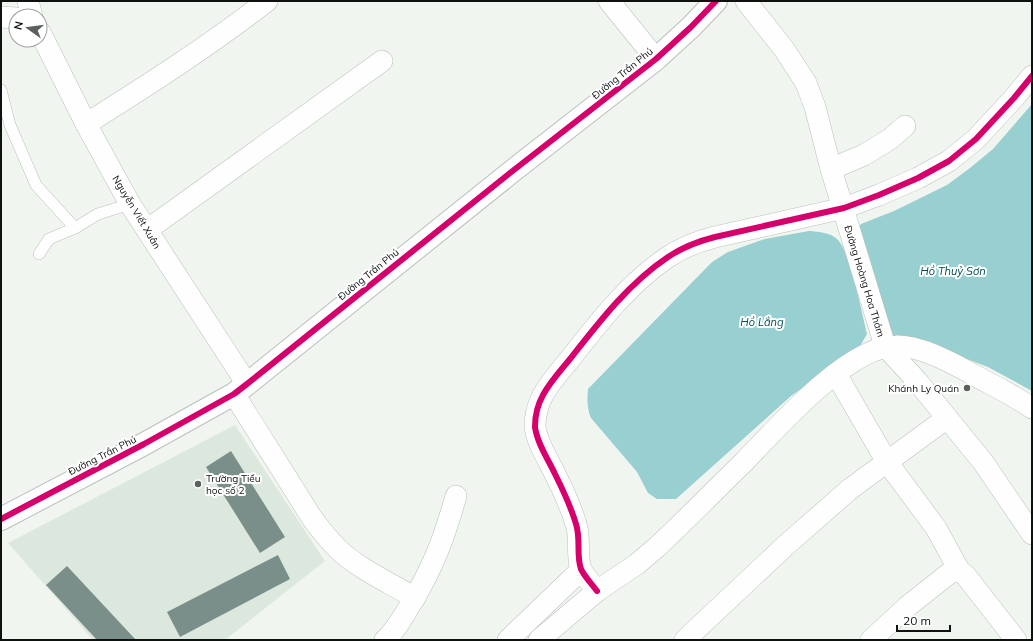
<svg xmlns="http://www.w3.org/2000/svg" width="1033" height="641" font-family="Mulish,sans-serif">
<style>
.built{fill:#dce8de}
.water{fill:#98cfd0}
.building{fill:#7b8f8a}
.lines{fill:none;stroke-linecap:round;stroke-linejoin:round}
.lane-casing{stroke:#bbc0bc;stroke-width:12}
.street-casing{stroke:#bbc0bc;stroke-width:22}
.secondary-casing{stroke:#bbc0bc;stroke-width:24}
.lane{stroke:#fdfefd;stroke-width:11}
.street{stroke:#fdfefd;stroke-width:21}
.secondary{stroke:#fdfefd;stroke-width:22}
.cycleway-casing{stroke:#fff;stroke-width:8}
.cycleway{stroke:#d6006c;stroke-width:6}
.poi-dot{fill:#5d615e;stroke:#fff;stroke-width:1.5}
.labels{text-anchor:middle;stroke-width:4;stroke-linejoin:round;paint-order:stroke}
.street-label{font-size:10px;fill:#0e120f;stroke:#fff}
.poi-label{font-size:10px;fill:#0e120f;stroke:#fff;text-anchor:end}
.water-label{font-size:11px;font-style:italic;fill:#004c4f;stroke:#fff}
</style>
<rect width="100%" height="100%" fill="#f0f5f0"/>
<polygon class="built" points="235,425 325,561 225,640 93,640 8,543"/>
<g class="water">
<polygon points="1032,104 1032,391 988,367 941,349 888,337 855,233 861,224 894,211 947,185 970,168 993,149"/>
<path d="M809,231C819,232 830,232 838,240C850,252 862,314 867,334L856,353L836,364L791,396L676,499H657L648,493L637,472L591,418C587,409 587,399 588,389L712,262L728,252L765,239Z"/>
</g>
<g class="building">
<polygon points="231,451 285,537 260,553 206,467"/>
<polygon points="278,555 290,579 180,637 167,612"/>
<polygon points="67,566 136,640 97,640 46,585"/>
</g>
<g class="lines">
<defs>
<g id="lane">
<polyline points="1,90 10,125 36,185 75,228"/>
<polyline points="39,254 49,239 75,228 98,214 130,204"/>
</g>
<g id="street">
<polyline points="28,1 32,16"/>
<polyline points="609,1 656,59"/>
<polyline points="746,1 784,49 806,83 815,107 831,169 885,346 917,381 983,462 1032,534"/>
<polyline points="1,17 16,18"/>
<polyline points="40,32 86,124 130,204 247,384"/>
<path d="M86,124C148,85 209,46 267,1"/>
<polyline points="831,169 864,155 890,139 905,126"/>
<polyline points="147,230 382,61"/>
<polyline points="836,374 887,462 936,528 959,570"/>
<path d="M234,394L312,518C320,529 329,540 338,549C357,568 392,584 415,598"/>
<path d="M597,591C592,584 584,576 581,569C576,555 581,539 576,524C571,507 563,490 555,474C548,459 537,443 535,427C535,417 538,404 543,395C550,382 561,370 570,359C599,322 629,283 668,257C683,247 699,241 715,237L844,208L879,195L918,178L949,161L976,139L1014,98L1032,76"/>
<path d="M385,640C395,631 402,619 409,607C432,570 444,539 456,496"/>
<polyline points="508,640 581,570"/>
<path d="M539,640L597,591L637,564L657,547C686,520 714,491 743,463C776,429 848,346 896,346C923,345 961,368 985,381C1001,389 1017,398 1032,408"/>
<polyline points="685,640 785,546 850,489 947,418"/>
<polyline points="871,640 908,606 951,572 959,570 966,576 1016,640"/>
</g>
<polyline id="secondary" points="1,519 144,444 234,394 247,384 510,173 656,59 691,27 716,1"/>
</defs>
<use href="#lane" class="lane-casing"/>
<use href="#street" class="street-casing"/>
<use href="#secondary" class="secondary-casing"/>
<use href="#lane" class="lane"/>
<use href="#street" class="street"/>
<use href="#secondary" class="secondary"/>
<defs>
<g id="cycleway">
<polyline points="1,519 144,444 234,394 247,384 510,173 656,59 691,27 716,1"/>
<path d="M597,591C592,584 584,576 581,569C576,555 581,539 576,524C571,507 563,490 555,474C548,459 537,443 535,427C535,417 538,404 543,395C550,382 561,370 570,359C599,322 629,283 668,257C683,247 699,241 715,237L844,208L879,195L918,178L949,161L976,139L1014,98L1032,76"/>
</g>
</defs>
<use href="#cycleway" class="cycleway-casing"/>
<use href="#cycleway" class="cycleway"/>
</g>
<g class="poi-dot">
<circle cx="967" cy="388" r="4"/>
<circle cx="198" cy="484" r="4"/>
</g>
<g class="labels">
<g class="street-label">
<text transform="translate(622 73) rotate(-39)" y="4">Đường Trần Phú</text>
<text transform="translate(137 212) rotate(59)" y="4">Nguyễn Viết Xuân</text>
<text transform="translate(368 274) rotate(-39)" y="4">Đường Trần Phú</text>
<text transform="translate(865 281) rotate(73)" y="4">Đường Hoàng Hoa Thám</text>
<text transform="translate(102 455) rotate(-27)" y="4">Đường Trần Phú</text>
</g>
<g class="poi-label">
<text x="959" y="392">Khánh Ly Quán</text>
<text x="206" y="482" text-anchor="start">Trường Tiểu<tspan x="206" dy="12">học số 2</tspan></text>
</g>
<g class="water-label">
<text x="953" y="275">Hồ Thuỷ Sơn</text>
<text x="762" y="326">Hồ Lắng</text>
</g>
</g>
<rect width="1033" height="641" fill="none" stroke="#0e120f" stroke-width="4"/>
<g transform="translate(28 28) rotate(284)"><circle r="19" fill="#ffffff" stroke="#9fa09f"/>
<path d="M0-3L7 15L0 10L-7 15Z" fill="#5d615e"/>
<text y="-6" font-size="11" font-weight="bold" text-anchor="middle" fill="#0e120f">N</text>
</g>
<path d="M897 625v6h53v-6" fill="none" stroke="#0e120f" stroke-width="2"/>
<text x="903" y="625" font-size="12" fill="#0e120f" stroke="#ffffff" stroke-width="3" paint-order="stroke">20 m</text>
</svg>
